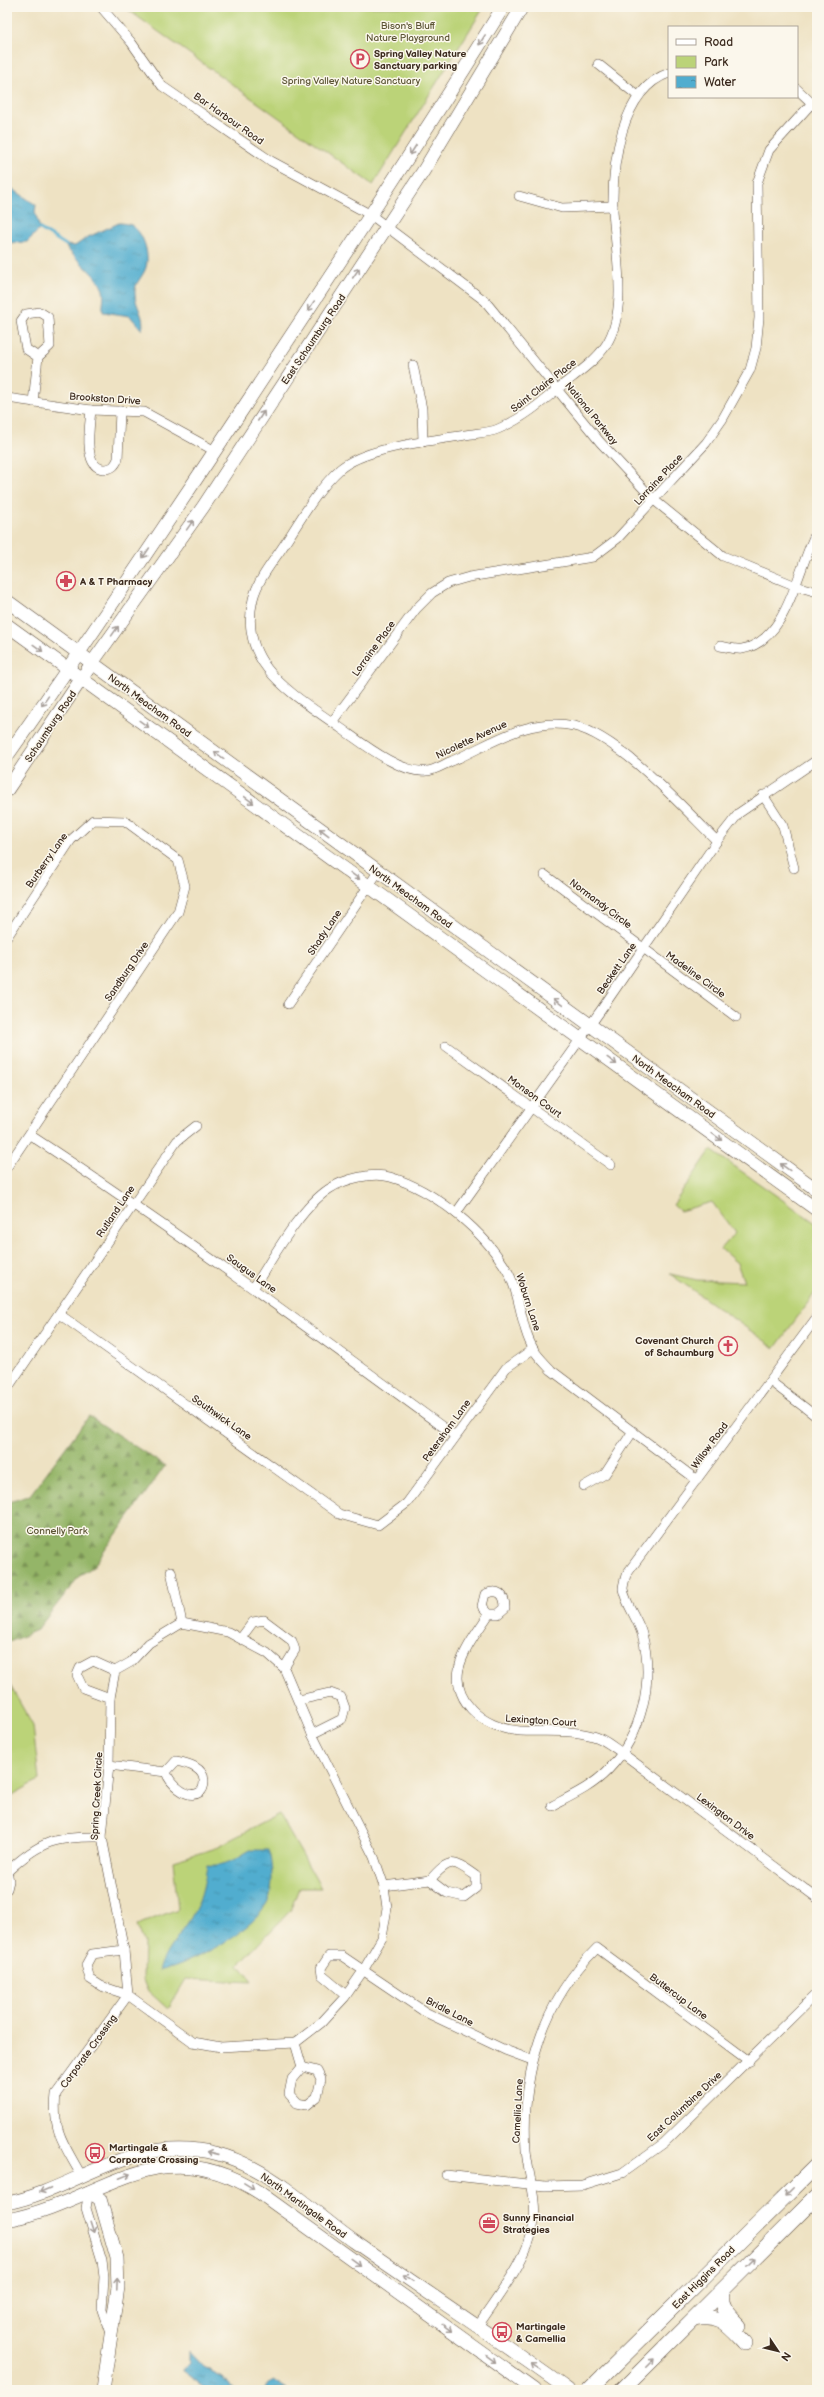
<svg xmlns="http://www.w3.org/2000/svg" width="824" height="2397" font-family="'Balsamiq Sans',sans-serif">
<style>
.green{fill:#bbd378;stroke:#7b7e4b}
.forest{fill:url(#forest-firs);stroke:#687043}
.water{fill:url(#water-ripples);stroke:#466c76}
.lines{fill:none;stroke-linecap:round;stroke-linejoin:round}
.stream{stroke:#51adcf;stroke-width:3}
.street-casing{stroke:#564637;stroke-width:10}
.secondary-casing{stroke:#564637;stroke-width:14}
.primary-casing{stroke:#564637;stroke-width:16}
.street{stroke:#fff;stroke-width:9}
.secondary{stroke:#fff;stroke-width:13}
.primary{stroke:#fff;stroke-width:15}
.oneway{stroke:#a79f9a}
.labels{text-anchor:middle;stroke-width:3;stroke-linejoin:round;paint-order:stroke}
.park-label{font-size:10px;fill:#5b5434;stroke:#fbf7ec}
.poi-label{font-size:10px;font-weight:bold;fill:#3b2a1e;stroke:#fbf7ec;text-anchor:start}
.street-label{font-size:10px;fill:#3b2a1e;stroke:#fbf7ec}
</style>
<defs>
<pattern id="forest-firs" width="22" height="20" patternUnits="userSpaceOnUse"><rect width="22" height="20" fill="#94b568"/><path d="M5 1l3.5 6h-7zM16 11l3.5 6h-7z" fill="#7a9355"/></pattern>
<pattern id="water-ripples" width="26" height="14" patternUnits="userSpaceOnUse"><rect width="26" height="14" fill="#51adcf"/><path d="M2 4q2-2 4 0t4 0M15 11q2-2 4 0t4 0" fill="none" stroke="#448da7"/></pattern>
</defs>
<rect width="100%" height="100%" fill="#fbf7ec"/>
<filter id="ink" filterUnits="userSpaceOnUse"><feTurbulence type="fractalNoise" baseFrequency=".025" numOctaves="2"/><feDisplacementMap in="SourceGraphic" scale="8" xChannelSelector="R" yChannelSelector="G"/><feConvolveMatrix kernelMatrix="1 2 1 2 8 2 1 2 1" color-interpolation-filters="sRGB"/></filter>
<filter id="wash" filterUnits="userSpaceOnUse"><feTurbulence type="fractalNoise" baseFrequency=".012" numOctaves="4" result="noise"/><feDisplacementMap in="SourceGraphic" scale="16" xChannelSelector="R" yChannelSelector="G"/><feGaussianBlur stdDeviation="0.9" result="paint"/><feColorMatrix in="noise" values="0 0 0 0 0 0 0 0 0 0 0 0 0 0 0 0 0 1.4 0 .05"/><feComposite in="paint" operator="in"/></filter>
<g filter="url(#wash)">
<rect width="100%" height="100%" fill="#eee2c3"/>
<g class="green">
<polygon points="124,7 484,7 373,185"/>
<polygon points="711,1150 817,1224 817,1290 775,1348 670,1274 697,1280 744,1282 737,1263 721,1249 735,1233 712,1202 680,1211 673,1205"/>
<polygon points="7,1680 33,1726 39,1780 7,1798"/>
<polygon points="279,1814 321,1888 299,1888 290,1911 239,1964 252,1982 186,1979 168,2009 147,1990 143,1980 144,1942 137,1925 178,1909 173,1861 213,1849"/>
</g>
<polygon class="forest" points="89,1416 165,1466 93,1567 80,1575 37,1630 7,1643 7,1503 30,1495"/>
<g class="water">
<polygon points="7,185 36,205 35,212 40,229 27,242 7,243"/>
<path d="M119,223C123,223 128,224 131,225C144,232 151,257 145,270C141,279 134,284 135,294C135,306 146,317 142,330L130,316L103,312C102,304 105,298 103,290C98,274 73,259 65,245L75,246L88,237Z"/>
<path d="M250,1850H268C273,1862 274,1891 267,1904C249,1934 192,1963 159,1971C165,1947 185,1932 195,1910C202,1896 205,1880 207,1865C225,1867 235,1859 250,1850Z"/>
<polygon points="189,2352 203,2367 223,2377 234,2390 209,2390 182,2370 189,2362"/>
<polygon points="273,2381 287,2390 265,2390"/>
</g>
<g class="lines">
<polyline class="stream" points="40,229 66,245"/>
</g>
</g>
<g filter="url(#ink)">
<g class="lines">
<defs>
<g id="street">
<polyline points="101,7 131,42 162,86 271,161 371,215 485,301 600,442 654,500 723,556 796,586 817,592"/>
<polyline points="598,64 638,96"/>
<path d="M669,73C620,90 612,166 613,210C615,251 629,309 606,345C596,361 575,375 560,387C541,403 522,419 498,429C488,433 476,433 465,435C432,441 365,447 340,469C317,490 301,519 284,545C273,562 258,579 253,599C237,666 295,695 342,729C362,743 401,774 426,771C434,771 444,764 452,761C491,744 529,716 574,726C619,736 683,808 717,841"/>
<polyline points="797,89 817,108"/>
<polyline points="519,196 562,208 613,206"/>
<polyline points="413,365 422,409 423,442"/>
<polyline points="7,398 91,410 144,412 215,451"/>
<polyline points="33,402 38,357 50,346 48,317 40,312 26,314 21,321 26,349 38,357"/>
<path d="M91,410C90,424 82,468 104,469C112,469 115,466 118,459L120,411"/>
<path d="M720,646C727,647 736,650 742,649C789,641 798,565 817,531"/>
<polyline points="332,722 416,609 432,593 448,583 469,577 593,557 617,539 706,443 722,420 750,370 756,348 759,318 757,183 769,150 812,103"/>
<polyline points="763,795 783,826 794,868"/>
<polyline points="545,875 736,1017"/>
<polyline points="7,937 71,840 93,820 125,821 178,860 185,886 178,912 7,1167"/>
<polyline points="288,1004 378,872"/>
<polyline points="446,1046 611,1165"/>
<path d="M30,1135C175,1230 315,1333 455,1436"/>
<polyline points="456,1213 601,1010 717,841 739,813 817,760"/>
<path d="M254,1287C273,1258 300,1208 329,1189C344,1179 372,1172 390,1177C435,1190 485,1232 508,1272C521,1295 520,1327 534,1350C538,1357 546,1364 551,1370L697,1480"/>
<polyline points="59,1314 339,1514 378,1525 407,1503 506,1368 533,1349"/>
<polyline points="770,1381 817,1417"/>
<polyline points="7,1389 177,1141 196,1126"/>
<polyline points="584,1486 605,1474 633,1431"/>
<polyline points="171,1571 182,1623"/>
<path d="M489,1614L482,1606L485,1594C498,1588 505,1594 505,1608L498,1614H489C480,1628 468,1643 462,1659C446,1698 483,1729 520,1731C544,1732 569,1729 593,1736C603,1738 613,1747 622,1753L817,1898"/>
<polygon points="182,1623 228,1632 267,1653 284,1668 312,1734 374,1857 384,1886 387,1908 382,1938 363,1971 345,1997 321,2023 295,2043 221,2047 193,2042 128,1995 124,1950 102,1837 109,1765 110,1698 115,1671 131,1662 149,1643"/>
<polyline points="241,1638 253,1622 264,1620 292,1641 295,1650 284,1668"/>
<polyline points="110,1698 83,1688 77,1675 80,1668 93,1661 115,1671"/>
<polyline points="299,1700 330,1693 341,1697 345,1708 342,1719 312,1734"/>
<path d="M176,1761C187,1763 204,1767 204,1781C204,1785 203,1790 200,1792C187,1801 169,1782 166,1772Z"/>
<polyline points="109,1765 166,1772"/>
<path d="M552,1806C571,1796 593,1786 608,1770C642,1735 655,1681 642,1634C638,1619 626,1605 623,1589C623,1585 625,1579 626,1575L817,1317"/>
<polyline points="7,1871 9,1881 7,1889"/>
<path d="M8,1871C41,1840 58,1836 102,1837"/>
<path d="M384,1886L430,1880C450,1857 453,1860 476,1876V1888L464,1897L447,1893L430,1880"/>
<polyline points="346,1995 322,1975 321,1968 329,1956 342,1956 425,2012 505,2050 532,2060"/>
<polyline points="295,2043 302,2067"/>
<polygon points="302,2067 317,2071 321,2079 317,2097 307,2105 297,2103 289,2094 292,2079"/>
<path d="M81,2175C64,2144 52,2131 56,2094L128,1995L101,1986L90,1979L86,1965L92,1954L124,1950"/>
<polyline points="446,2175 545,2186 583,2185 622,2173 664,2143 817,1993"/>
<polyline points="89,2192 86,2208 102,2261 104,2277 102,2310 111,2336"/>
<path d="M478,2326C497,2297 530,2257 534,2222C537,2199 528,2174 526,2150C521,2075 542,2002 597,1948L749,2061"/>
</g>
<g id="secondary">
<polyline points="7,601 817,1190"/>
<polyline points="7,625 817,1210"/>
<path d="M7,756C98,627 186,495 273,363C351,245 429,127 503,7"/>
<polyline points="7,790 92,663 203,507 424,170 522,7"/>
<polyline points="89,2192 100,2199 117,2258 118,2287 103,2390"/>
<path d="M7,2203C63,2192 111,2153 169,2149C199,2147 227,2154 253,2168C290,2187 321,2218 355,2242C426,2292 498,2339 568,2390"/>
<path d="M7,2220C105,2201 157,2127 260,2193L534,2390"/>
</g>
<g id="primary">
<path d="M723,2290C717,2305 729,2316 739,2326"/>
<path d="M694,2319C721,2314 728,2325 745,2343"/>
<polyline points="589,2390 817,2165"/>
<polyline points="622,2390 817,2196"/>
</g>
</defs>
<use href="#street" class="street-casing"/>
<use href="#secondary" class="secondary-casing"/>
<use href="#primary" class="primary-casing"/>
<use href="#street" class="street"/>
<use href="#secondary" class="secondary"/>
<use href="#primary" class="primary"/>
</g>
<defs><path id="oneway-shaft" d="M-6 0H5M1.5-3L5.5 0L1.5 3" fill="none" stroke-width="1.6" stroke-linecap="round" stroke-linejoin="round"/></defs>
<g class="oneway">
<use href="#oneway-shaft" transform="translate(482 40) rotate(122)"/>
<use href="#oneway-shaft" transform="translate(413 150) rotate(123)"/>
<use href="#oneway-shaft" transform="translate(356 273) rotate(-56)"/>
<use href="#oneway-shaft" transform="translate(311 306) rotate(123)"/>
<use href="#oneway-shaft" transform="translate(261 416) rotate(-57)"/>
<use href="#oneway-shaft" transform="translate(190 525) rotate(-55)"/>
<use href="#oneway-shaft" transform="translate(146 553) rotate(124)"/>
<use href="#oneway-shaft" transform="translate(115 631) rotate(-55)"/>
<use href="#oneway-shaft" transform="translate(38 648) rotate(36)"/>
<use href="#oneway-shaft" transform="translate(45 701) rotate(125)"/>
<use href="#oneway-shaft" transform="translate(144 724) rotate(36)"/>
<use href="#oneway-shaft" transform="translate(219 755) rotate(-144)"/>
<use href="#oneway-shaft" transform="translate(249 800) rotate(36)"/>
<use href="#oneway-shaft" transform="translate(324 832) rotate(-143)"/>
<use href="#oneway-shaft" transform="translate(355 876) rotate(36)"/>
<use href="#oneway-shaft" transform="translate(558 1002) rotate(-144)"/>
<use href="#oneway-shaft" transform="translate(612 1061) rotate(36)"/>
<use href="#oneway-shaft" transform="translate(717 1137) rotate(36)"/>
<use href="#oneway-shaft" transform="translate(785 1167) rotate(-144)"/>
<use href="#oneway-shaft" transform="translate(213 2153) rotate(-167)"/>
<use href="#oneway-shaft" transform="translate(125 2176) rotate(-22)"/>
<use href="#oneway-shaft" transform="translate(249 2186) rotate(31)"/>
<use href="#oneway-shaft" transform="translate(45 2190) rotate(157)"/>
<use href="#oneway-shaft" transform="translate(789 2192) rotate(135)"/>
<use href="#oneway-shaft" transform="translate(92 2227) rotate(72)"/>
<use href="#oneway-shaft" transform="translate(355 2262) rotate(36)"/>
<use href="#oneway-shaft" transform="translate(751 2262) rotate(-45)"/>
<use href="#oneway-shaft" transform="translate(408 2278) rotate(-146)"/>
<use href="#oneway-shaft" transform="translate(117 2284) rotate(-88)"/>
<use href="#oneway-shaft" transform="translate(447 2328) rotate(36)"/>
<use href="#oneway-shaft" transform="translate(491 2359) rotate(36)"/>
<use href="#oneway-shaft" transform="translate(650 2363) rotate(-45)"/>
<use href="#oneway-shaft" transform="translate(536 2367) rotate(-145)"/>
</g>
</g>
<defs>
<symbol id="parking-ring" viewBox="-11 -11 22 22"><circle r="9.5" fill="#fbf7ec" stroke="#d1495b" stroke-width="1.5"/><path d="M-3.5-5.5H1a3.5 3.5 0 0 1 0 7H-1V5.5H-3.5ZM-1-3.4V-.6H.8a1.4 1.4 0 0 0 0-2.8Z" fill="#d1495b"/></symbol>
<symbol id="pharmacy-ring" viewBox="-11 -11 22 22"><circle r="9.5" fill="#fbf7ec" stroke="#d1495b" stroke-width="1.5"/><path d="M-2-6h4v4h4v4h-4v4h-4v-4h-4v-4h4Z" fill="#d1495b"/></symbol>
<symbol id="church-ring" viewBox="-11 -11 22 22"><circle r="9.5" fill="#fbf7ec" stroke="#d1495b" stroke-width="1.5"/><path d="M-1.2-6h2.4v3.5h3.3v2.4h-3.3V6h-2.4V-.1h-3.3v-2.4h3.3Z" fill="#d1495b"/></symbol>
<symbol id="bus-ring" viewBox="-11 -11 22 22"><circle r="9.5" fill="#fbf7ec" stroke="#d1495b" stroke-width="1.5"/><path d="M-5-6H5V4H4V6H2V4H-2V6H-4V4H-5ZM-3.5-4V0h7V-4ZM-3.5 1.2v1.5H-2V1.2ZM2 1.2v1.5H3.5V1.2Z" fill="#d1495b"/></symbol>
<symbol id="office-ring" viewBox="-11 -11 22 22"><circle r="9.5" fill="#fbf7ec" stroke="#d1495b" stroke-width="1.5"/><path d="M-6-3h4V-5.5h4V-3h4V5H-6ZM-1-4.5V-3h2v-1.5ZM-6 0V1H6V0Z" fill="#d1495b"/></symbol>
</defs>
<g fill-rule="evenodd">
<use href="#parking-ring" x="349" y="48" width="22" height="22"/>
<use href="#pharmacy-ring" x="55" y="570" width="22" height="22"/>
<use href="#church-ring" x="717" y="1335" width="22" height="22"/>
<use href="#bus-ring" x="84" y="2142" width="22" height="22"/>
<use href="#office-ring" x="478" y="2212" width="22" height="22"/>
<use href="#bus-ring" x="491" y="2321" width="22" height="22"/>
</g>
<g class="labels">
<g class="park-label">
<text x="408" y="29">Bison's Bluff<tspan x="408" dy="12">Nature Playground</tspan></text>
<text x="351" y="84">Spring Valley Nature Sanctuary</text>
<text x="57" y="1534">Connelly Park</text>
</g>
<g class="poi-label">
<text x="374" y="57">Spring Valley Nature<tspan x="374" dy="12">Sanctuary parking</tspan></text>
<text x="80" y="585">A &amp; T Pharmacy</text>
<text x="714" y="1344" text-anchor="end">Covenant Church<tspan x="714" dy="12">of Schaumburg</tspan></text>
<text x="109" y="2151">Martingale &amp;<tspan x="109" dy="12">Corporate Crossing</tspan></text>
<text x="503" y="2221">Sunny Financial<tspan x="503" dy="12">Strategies</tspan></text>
<text x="516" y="2330">Martingale<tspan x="516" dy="12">&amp; Camellia</tspan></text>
</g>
<g class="street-label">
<text transform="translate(229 118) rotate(35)" y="4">Bar Harbour Road</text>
<text transform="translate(313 339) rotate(-56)" y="4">East Schaumburg Road</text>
<text transform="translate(543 385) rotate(-38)" y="4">Saint Claire Place</text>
<text transform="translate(105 398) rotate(4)" y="4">Brookston Drive</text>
<text transform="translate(592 413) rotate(51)" y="4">National Parkway</text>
<text transform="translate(658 479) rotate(-47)" y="4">Lorraine Place</text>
<text transform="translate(373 648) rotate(-54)" y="4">Lorraine Place</text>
<text transform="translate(150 705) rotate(36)" y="4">North Meacham Road</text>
<text transform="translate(50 726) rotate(-56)" y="4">Schaumburg Road</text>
<text transform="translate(471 739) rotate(-25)" y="4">Nicolette Avenue</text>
<text transform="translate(46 860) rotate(-55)" y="4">Burberry Lane</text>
<text transform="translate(411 896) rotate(36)" y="4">North Meacham Road</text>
<text transform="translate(601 903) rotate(37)" y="4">Normandy Circle</text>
<text transform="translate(324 932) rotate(-56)" y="4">Shady Lane</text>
<text transform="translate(616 968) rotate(-55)" y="4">Beckett Lane</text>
<text transform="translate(126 971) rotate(-56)" y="4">Sandburg Drive</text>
<text transform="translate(696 974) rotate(36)" y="4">Madeline Circle</text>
<text transform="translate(674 1086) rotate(36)" y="4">North Meacham Road</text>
<text transform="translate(535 1096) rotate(36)" y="4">Monson Court</text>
<text transform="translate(115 1211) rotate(-56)" y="4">Rutland Lane</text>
<text transform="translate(252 1273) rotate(36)" y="4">Saugus Lane</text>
<text transform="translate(529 1302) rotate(72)" y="4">Woburn Lane</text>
<text transform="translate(222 1417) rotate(35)" y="4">Southwick Lane</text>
<text transform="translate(446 1430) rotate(-54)" y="4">Petersham Lane</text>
<text transform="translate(709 1445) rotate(-54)" y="4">Willow Road</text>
<text transform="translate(541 1720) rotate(4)" y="4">Lexington Court</text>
<text transform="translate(96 1796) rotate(-87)" y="4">Spring Creek Circle</text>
<text transform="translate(726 1816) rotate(37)" y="4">Lexington Drive</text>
<text transform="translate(679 1996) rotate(37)" y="4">Buttercup Lane</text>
<text transform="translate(450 2011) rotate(27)" y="4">Bridle Lane</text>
<text transform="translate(88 2051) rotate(-54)" y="4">Corporate Crossing</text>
<text transform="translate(684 2106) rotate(-43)" y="4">East Columbine Drive</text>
<text transform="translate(517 2111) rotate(-87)" y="4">Camellia Lane</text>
<text transform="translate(304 2205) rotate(36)" y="4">North Martingale Road</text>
<text transform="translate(703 2277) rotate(-45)" y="4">East Higgins Road</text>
</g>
</g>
<rect width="824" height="2397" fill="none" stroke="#fbf7ec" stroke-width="24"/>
<rect x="668" y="26" width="130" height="72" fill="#fbf7ec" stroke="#aea59a"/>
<rect x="676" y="39" width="20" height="6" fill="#ffffff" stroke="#aea59a"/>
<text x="704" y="46" font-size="12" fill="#3b2a1e">Road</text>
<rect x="676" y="56" width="20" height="12" fill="#bbd378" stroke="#aea59a"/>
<text x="704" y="66" font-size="12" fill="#3b2a1e">Park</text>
<rect x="676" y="76" width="20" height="12" fill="url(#water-ripples)" stroke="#aea59a"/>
<text x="704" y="86" font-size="12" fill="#3b2a1e">Water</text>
<g transform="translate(778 2351) rotate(125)" stroke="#fbf7ec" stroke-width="3" paint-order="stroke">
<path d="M0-3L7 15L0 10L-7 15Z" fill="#3b2a1e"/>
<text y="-6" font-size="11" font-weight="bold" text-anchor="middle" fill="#3b2a1e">N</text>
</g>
</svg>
